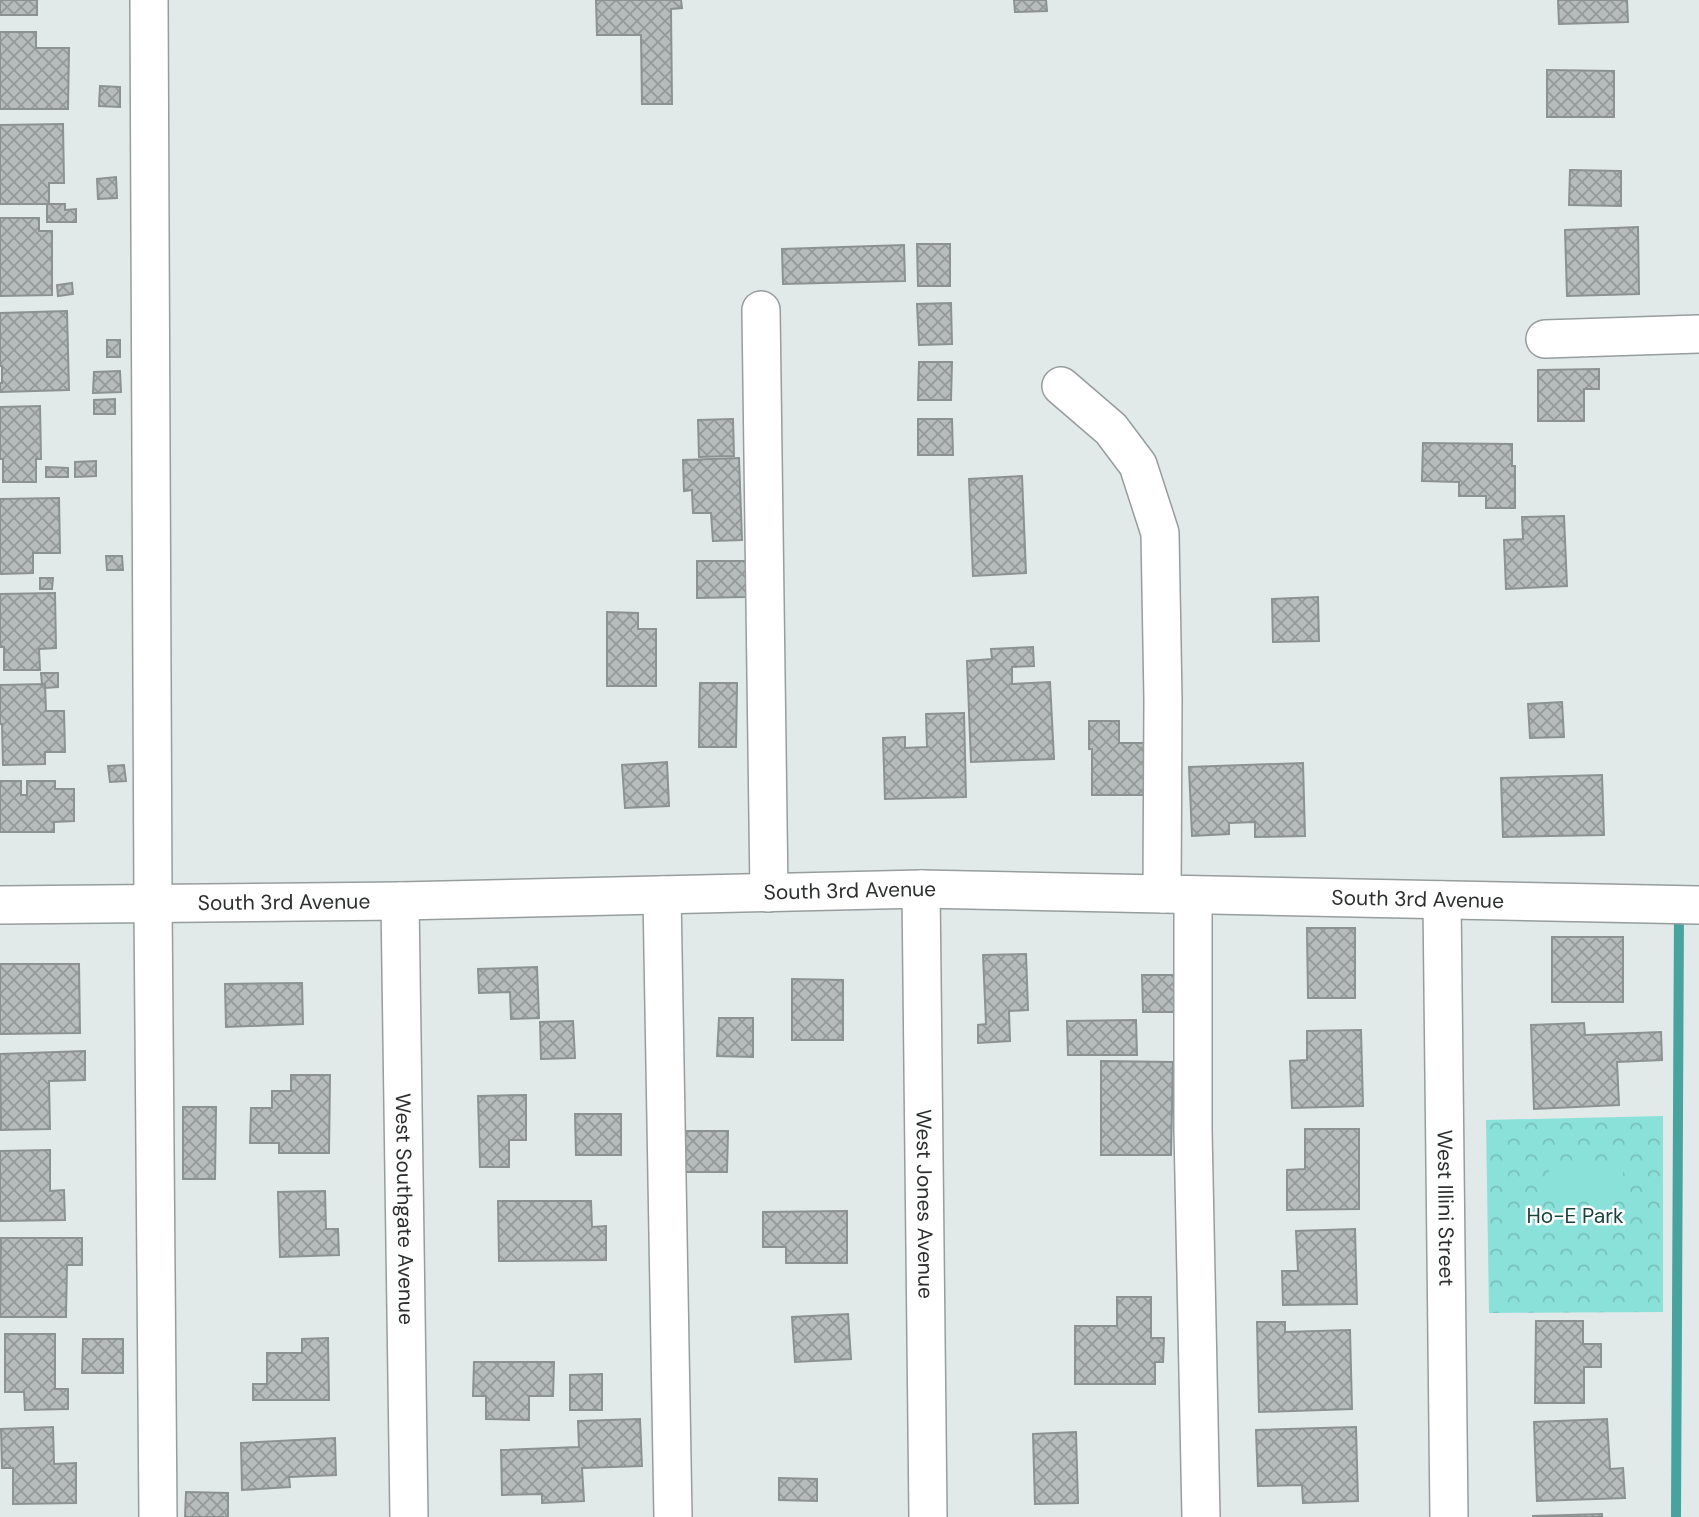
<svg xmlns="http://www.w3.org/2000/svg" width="1699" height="1517" font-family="'DM Sans',sans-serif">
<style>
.forest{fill:url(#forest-crowns)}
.pitch{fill:#8ae1da}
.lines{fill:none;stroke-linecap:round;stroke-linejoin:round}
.stream{stroke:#46a39d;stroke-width:10}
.building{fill:url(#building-cross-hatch);stroke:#8c9291;stroke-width:2}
.minor-casing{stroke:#979d9d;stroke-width:40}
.minor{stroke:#fff;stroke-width:37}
.labels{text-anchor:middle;stroke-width:5;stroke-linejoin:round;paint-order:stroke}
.street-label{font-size:21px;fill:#2e3030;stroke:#fff}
.park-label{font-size:21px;fill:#184340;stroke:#fff}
</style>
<defs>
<pattern id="forest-crowns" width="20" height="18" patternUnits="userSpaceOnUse" patternTransform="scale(1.75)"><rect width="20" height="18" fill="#8ae1da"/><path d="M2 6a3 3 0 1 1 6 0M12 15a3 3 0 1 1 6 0" fill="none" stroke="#77c1bb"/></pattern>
<pattern id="building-cross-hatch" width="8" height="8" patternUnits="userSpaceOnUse" patternTransform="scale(1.75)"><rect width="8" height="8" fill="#b5bcbb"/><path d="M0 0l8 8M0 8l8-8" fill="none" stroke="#949998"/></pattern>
</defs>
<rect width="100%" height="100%" fill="#e2e9e9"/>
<polygon class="forest" points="1663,1116 1663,1312 1489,1313 1486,1120"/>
<polygon class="pitch" points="1623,1167 1623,1198 1549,1199 1549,1168"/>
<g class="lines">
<polyline class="stream" points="1676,1517 1679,911"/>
</g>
<g class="building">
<rect x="0" y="0" width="37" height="15"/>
<polygon points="596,0 681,0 682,8 671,9 672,104 642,104 641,35 597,35"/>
<polygon points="1014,0 1046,0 1047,11 1015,12"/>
<polygon points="1558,0 1627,0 1628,22 1559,24"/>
<polygon points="0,32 36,32 36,48 69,48 68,109 0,109"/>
<polygon points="1547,70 1614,71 1614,117 1547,117"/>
<polygon points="100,86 120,87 120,107 99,106"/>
<polygon points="63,124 64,183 49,183 49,204 0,204 0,125"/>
<polygon points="1570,170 1621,171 1621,206 1569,205"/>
<polygon points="116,177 117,198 98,199 97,179"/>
<polygon points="47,204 65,204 65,210 76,209 76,222 47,222"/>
<polygon points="0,218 39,218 39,231 52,231 52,295 0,296"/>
<polygon points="1638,227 1639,294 1567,296 1565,230"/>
<polygon points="917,244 950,244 950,286 918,286"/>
<polygon points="904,245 905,281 783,284 782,249"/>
<polygon points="72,283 73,294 58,296 57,285"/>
<polygon points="951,303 952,344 919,345 917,304"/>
<polygon points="67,311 69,390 0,392 0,383 2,383 2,366 0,366 0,313"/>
<rect x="107" y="340" width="13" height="17"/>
<polygon points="919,362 952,362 951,400 918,400"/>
<polygon points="1599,369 1599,389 1584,389 1584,421 1538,421 1538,370"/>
<polygon points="120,371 121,392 93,393 94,372"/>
<polygon points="115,399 115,414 94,414 94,400"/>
<polygon points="40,406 41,459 36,459 36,482 3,482 3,459 0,459 0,407"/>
<polygon points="733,419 734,456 699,457 698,420"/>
<polygon points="918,419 952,419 953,455 918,455"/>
<polygon points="1423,443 1512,444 1512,466 1515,466 1515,508 1486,508 1486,496 1459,496 1459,482 1422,481"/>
<polygon points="739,458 742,540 713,541 711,513 693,513 692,490 684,491 683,460"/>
<polygon points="96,461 96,476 75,477 75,462"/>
<polygon points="46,467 68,468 68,477 46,477"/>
<polygon points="1022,476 1026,573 973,576 969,479"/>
<polygon points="59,498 60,553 33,553 33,573 0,574 0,499"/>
<polygon points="1564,516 1567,586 1506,589 1504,540 1523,539 1522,517"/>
<polygon points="106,556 122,556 123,570 107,570"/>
<polygon points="697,561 746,561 746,597 697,598"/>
<polygon points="40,578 53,578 52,589 40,589"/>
<polygon points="55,593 56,648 39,649 40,670 4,670 4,647 0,647 0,594"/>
<polygon points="1318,597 1319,641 1273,642 1272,599"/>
<polygon points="607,612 638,613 638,629 656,629 656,686 607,686"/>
<polygon points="1033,647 1034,666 1012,667 1012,684 1050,682 1054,759 971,762 967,661 992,659 991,649"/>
<polygon points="41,673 58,673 58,687 45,688 45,684 42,684"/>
<polygon points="700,683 737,683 736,747 699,747"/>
<polygon points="45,684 46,711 64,711 65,752 45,752 45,764 3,765 2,724 0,724 0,685"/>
<polygon points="1562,702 1564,737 1530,738 1528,704"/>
<polygon points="964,713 966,797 885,799 883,738 905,737 905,748 927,747 926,714"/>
<polygon points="1089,721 1119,721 1119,743 1148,743 1148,795 1092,795 1092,749 1089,749"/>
<polygon points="667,762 669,806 625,808 622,765"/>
<polygon points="1303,763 1305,836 1255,837 1255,822 1229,823 1229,834 1192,836 1189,767"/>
<polygon points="124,765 126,781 110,782 108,766"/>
<polygon points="1602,775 1604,835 1503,837 1501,778"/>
<polygon points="0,781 21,781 21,795 27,795 27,781 55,781 55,789 74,789 74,821 54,822 54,832 0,832"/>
<polygon points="1307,928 1355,928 1355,998 1308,998"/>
<rect x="1552" y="937" width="71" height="65"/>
<polygon points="1026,954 1028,1010 1009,1011 1010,1041 978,1043 978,1025 986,1024 983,955"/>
<polygon points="0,964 79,964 80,1033 0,1034"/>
<polygon points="537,967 539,1018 511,1019 510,992 479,993 478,969"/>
<polygon points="1142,975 1175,975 1175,1012 1143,1012"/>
<polygon points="792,979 843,980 843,1040 792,1040"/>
<polygon points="302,983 303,1024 226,1027 225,984"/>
<polygon points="719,1018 753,1018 753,1057 717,1056"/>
<polygon points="1136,1020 1137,1055 1068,1055 1067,1021"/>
<polygon points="573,1021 575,1058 541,1059 540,1022"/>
<polygon points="1584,1023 1585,1035 1661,1032 1662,1060 1617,1062 1619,1105 1534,1109 1531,1025"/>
<polygon points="1361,1030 1363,1106 1292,1108 1290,1061 1307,1060 1307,1031"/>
<polygon points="85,1051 85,1080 49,1081 50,1129 1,1130 0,1054"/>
<polygon points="1101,1061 1173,1062 1171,1155 1101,1155"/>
<polygon points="291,1075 330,1075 329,1153 279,1153 279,1143 250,1143 251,1108 272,1108 272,1091 291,1091"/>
<polygon points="526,1095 526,1140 509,1140 509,1167 480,1167 478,1096"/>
<polygon points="183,1107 216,1107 215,1179 183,1179"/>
<polygon points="575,1114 621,1114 621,1155 576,1155"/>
<polygon points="1305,1129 1359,1129 1359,1209 1287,1210 1287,1170 1305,1169"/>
<polygon points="682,1131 728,1131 727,1172 682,1172"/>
<polygon points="50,1150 50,1191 64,1190 65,1220 0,1221 0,1151"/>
<polygon points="325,1191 326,1229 338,1229 339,1255 280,1257 278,1192"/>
<polygon points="498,1201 591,1201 592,1227 606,1226 606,1260 499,1261"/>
<polygon points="847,1211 847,1263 786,1263 786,1247 763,1247 763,1212"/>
<polygon points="1355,1229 1357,1304 1283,1305 1282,1271 1298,1271 1296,1231"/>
<polygon points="1,1238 82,1238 82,1265 67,1265 66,1317 0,1317"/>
<polygon points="1117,1297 1151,1297 1151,1338 1164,1338 1163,1362 1155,1362 1155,1384 1075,1384 1075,1326 1117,1326"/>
<polygon points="848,1314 851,1359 795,1362 792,1317"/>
<polygon points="1536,1321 1583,1321 1583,1344 1601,1344 1601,1367 1584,1367 1584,1403 1535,1403"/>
<polygon points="1257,1322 1285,1322 1285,1332 1350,1330 1352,1409 1259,1412"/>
<polygon points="5,1334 55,1334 55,1389 68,1389 68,1409 25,1410 24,1392 5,1392"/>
<polygon points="328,1338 329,1400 253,1400 253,1384 267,1384 267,1353 302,1353 302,1339"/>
<polygon points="83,1339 123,1339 123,1373 82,1373"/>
<polygon points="474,1362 554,1362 553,1396 529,1396 529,1420 486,1419 486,1396 473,1396"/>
<polygon points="602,1374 602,1410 570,1410 570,1375"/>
<polygon points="640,1419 642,1466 582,1468 584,1501 542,1503 542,1494 502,1495 501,1450 579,1447 578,1421"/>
<polygon points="1607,1419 1610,1469 1623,1468 1625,1498 1537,1501 1534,1422"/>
<polygon points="53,1427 54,1464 76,1463 76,1503 13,1504 13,1468 2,1468 1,1429"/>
<polygon points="1356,1427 1358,1501 1303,1503 1302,1485 1258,1486 1256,1430"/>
<polygon points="1076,1432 1078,1503 1035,1504 1033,1434"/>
<polygon points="335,1438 336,1475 289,1477 290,1487 242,1490 241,1443"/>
<polygon points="779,1478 817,1479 817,1501 779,1500"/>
<polygon points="186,1492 228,1493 228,1517 185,1517"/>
<polygon points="1602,1514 1602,1517 1533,1517 1533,1516"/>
</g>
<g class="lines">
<defs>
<g id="minor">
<polyline points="149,0 153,904 158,1517"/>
<polyline points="761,310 769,893"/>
<polyline points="1545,339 1699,334"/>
<polyline points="1061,386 1111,429 1138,465 1160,533 1163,700 1162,894"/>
<path id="s1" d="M921,889L928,1517"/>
<polyline points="662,895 673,1517"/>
<polyline points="1193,895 1193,1130 1201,1517"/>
<path id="s2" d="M1442,900L1449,1517"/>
<path id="s3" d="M400,901L409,1517"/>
<path id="s4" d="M0,905L400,901L921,889L1699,905"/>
</g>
</defs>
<use href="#minor" class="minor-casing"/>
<use href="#minor" class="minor"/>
</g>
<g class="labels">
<g class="street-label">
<text dy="7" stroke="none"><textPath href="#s4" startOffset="850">South 3rd Avenue</textPath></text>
<text dy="7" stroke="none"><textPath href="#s4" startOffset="1418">South 3rd Avenue</textPath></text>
<text dy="7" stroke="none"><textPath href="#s4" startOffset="284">South 3rd Avenue</textPath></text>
<text dy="7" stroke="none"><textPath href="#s1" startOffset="315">West Jones Avenue</textPath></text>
<text dy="7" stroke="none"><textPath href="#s2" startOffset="308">West Illini Street</textPath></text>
<text dy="7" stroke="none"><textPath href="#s3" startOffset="308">West Southgate Avenue</textPath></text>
</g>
<g class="park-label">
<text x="1575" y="1223">Ho-E Park</text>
</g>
</g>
</svg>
